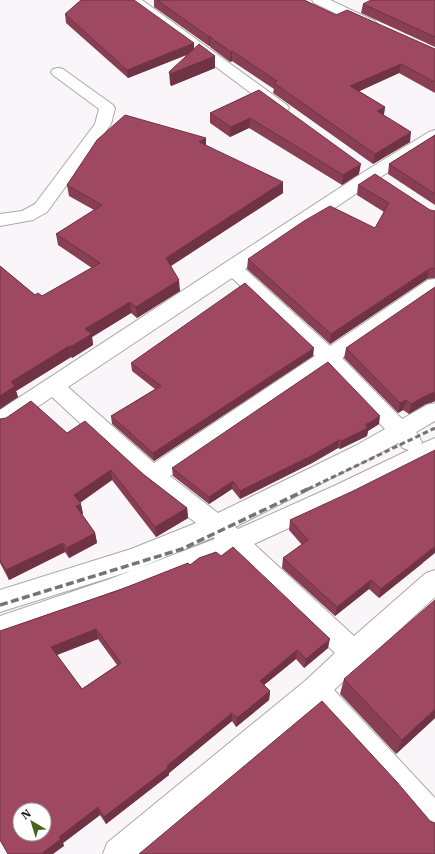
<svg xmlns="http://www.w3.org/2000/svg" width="435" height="854" font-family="'IBM Plex Serif',serif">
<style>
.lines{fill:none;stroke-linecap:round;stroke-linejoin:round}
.minor-casing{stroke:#aba7aa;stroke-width:2}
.minor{fill:#fff;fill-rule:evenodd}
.rail-far1{stroke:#757374;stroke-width:3;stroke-dasharray:5.5 3;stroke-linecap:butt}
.rail{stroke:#757374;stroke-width:3.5;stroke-dasharray:8 3.5;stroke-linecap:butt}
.wall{fill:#883f53;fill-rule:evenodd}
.shaded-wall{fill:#6f3344}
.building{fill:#9e4961;stroke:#6f3344;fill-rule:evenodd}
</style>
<rect width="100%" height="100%" fill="#f9f5f8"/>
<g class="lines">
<defs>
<g id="minor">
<polygon points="126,0 142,0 287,105 289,108 287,111 281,113 275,111"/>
<polygon points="312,0 330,0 375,21 377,24 375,27 370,28 365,27 314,3"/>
<polygon points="58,68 63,69 113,105 115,108 111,124 47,212 33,220 0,226 0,214 22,211 35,204 95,124 99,109 53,75 51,72 53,69"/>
<path d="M435,130V142L379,178L245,269L330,346L428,280L435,279V294L342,358L402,419L427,405L435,403V421L416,432L422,442L421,444L435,438V457L350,500L254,544L354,636L426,573L435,570V597L334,690L435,798V836L424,832L392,793L314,708L142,854H103L107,843L305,681L335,653L231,554L123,597L0,640V616L110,579L215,539L214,537L134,570L0,612V590L131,549L196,523L145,483L52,397L8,427L0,429V410L367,170L429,132ZM232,278L315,356L154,463L68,387ZM327,368L385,429L355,446L218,513L170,476ZM398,443L403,448L409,450L334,486L238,529L235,527L371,458Z"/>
</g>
</defs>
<use href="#minor" class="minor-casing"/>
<use href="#minor" class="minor"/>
<polyline class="rail-far1" points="308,489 435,428"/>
<polyline class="rail" points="0,605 182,549 310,488"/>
</g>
<g class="wall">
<polygon points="154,0 304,0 336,15 435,49 435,93 399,73 359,91 385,107 384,115 410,142 373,164 273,93 274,89 232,61 230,62 210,47 210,46 209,46 154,7"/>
<polygon points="435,0 435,47 361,13 363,4"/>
<polygon points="65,14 194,43 194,50 215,56 215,68 171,86 170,84 169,72 189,54 128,78 66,23"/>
<polygon points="259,90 359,174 342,185 249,128 230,137 210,123 210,113"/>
<polygon points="435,135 435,205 388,174 389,164"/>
<polygon points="206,138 206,145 283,193 171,266 180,291 137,318 131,313 92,337 93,345 72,358 71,357 16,391 18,397 0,409 0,266 35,295 42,296 92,268 58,245 56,234 94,210 69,196 67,185"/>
<polygon points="358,185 430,210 435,211 435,278 427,279 330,344 247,269 248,259 375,228 384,212 357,195"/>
<polygon points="346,348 433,402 426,404 409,414 403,410 398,413 344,358"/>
<polygon points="313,356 154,461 112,424 111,416 155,389 132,371 131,363"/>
<polygon points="0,419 67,433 143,474 187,508 188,518 156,537 112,480 80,503 83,514 82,514 95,533 97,543 69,558 65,552 9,580 0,563"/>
<polygon points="379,424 368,431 367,436 340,449 338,448 312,463 240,499 232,489 209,504 173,476 172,468"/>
<polygon points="290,520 423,563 379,598 369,589 335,616 282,568 283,558 302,545 289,530"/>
<path d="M221,556L328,648L304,668L296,659L264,685L270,691L269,700L236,727L232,721L169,773V775L106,824L100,815L63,843L64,846L0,840V631L190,565ZM98,639L117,665L82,689L57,655Z"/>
<polygon points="344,679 435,718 396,754 340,694"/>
</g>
<g class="shaded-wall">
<polygon points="211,36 210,37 210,46 209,46 209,37"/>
<polygon points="194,43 194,52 128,78 127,70"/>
<polygon points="232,51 232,61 230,62 231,52"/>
<polygon points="215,56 215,68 171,86 170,74"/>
<polygon points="401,64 399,73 349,96 350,86"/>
<polygon points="385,107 383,117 377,111"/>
<polygon points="250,118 249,128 230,137 231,127"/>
<polygon points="411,132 410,142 373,164 375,154"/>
<polygon points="206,138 206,149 199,142"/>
<polygon points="361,164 359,174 342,185 343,175"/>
<polygon points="283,182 283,193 166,269 166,258"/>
<polygon points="429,269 427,279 330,344 331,334"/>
<polygon points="179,280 180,291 137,318 136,307"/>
<polygon points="130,302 131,313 92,337 93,345 72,358 70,347 85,329"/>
<polygon points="69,346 71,357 16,391 18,397 0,409 0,396 11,382"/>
<polygon points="314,348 313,356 154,461 153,453"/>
<polygon points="435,392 435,401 433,402 426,404 409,414 411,404 429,394"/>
<polygon points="406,400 403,410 398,413 400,403"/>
<polygon points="380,416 379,424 368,431 367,436 340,449 341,441 365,425"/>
<polygon points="339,440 338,448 312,463 240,499 240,491"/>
<polygon points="111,470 112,480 76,505 74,495"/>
<polygon points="233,481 232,489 209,504 209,497"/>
<polygon points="81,504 83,514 78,516 76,506"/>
<polygon points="187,508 188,518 156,537 155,527"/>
<polygon points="95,533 97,543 69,558 67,548"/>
<polygon points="63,543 65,552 9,580 6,570"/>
<polygon points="435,546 435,553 379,598 381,589"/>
<polygon points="371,580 369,589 335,616 337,607"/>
<polygon points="96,629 98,639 54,656 51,647"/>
<polygon points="330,639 328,648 304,668 306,659"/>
<polygon points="297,650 296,659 259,689 260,681"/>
<polygon points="270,691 269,700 236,727 237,718"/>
<polygon points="435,709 435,718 396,754 402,740"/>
<polygon points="232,713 232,721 169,773 169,775 106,824 104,817 167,766"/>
<polygon points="98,807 100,815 63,843 64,846 53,854 41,854 59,837"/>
</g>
<g class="building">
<polygon points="81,0 134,0 194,43 127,70 65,14"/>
<polygon points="157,0 304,0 336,15 347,10 435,49 435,82 401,64 350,86 385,107 377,111 411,132 375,154 274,83 277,81 232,51 231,52 210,37 211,36 209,37"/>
<polygon points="371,0 435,0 435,37 363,4"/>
<polygon points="199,44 215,56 170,74 169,72"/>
<polygon points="259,90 361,164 343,175 250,118 231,127 210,113"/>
<polygon points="125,115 206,138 199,142 283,182 166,258 179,280 136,307 130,302 85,329 92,334 70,347 69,346 11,382 15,386 0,396 0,266 35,295 38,293 42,296 100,263 56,234 102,205 67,185 97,140"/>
<polygon points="435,135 435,194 389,164"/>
<polygon points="375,174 430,210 435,211 435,268 429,269 331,334 248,259 304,221 330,206 375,228 389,203 358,185"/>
<polygon points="245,283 314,348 153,453 111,416 161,386 131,363"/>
<polygon points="435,287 435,392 429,394 411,404 406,400 400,403 346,348"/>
<polygon points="328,362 380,416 365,425 368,428 341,441 339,440 313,455 240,491 233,481 209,497 172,468"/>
<polygon points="31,401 67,433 85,421 143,474 187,508 155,527 111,470 74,495 81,504 76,506 95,533 67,548 63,543 6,570 0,560 0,419 6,418"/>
<polygon points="435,450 435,546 381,589 371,580 337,607 283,558 308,540 290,520 353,491"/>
<path d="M233,547L330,639L306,659L297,650L260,681L270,691L237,718L232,713L167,766L168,768L104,817L98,807L59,837L61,839L41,854H8L0,840V631L122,589L188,563L190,565L199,558L216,552L221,556ZM96,629L121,663L82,689L51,647ZM20,810H44V834H20Z"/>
<polygon points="435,600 435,709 402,740 344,679"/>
<polygon points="322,701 396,781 430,821 435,823 435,854 139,854"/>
</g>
<g transform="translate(32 822) rotate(322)"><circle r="19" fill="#ffffff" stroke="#a2a2a2"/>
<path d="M0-3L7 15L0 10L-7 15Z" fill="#48661b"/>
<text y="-6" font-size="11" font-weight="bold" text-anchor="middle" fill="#171617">N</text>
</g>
</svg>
